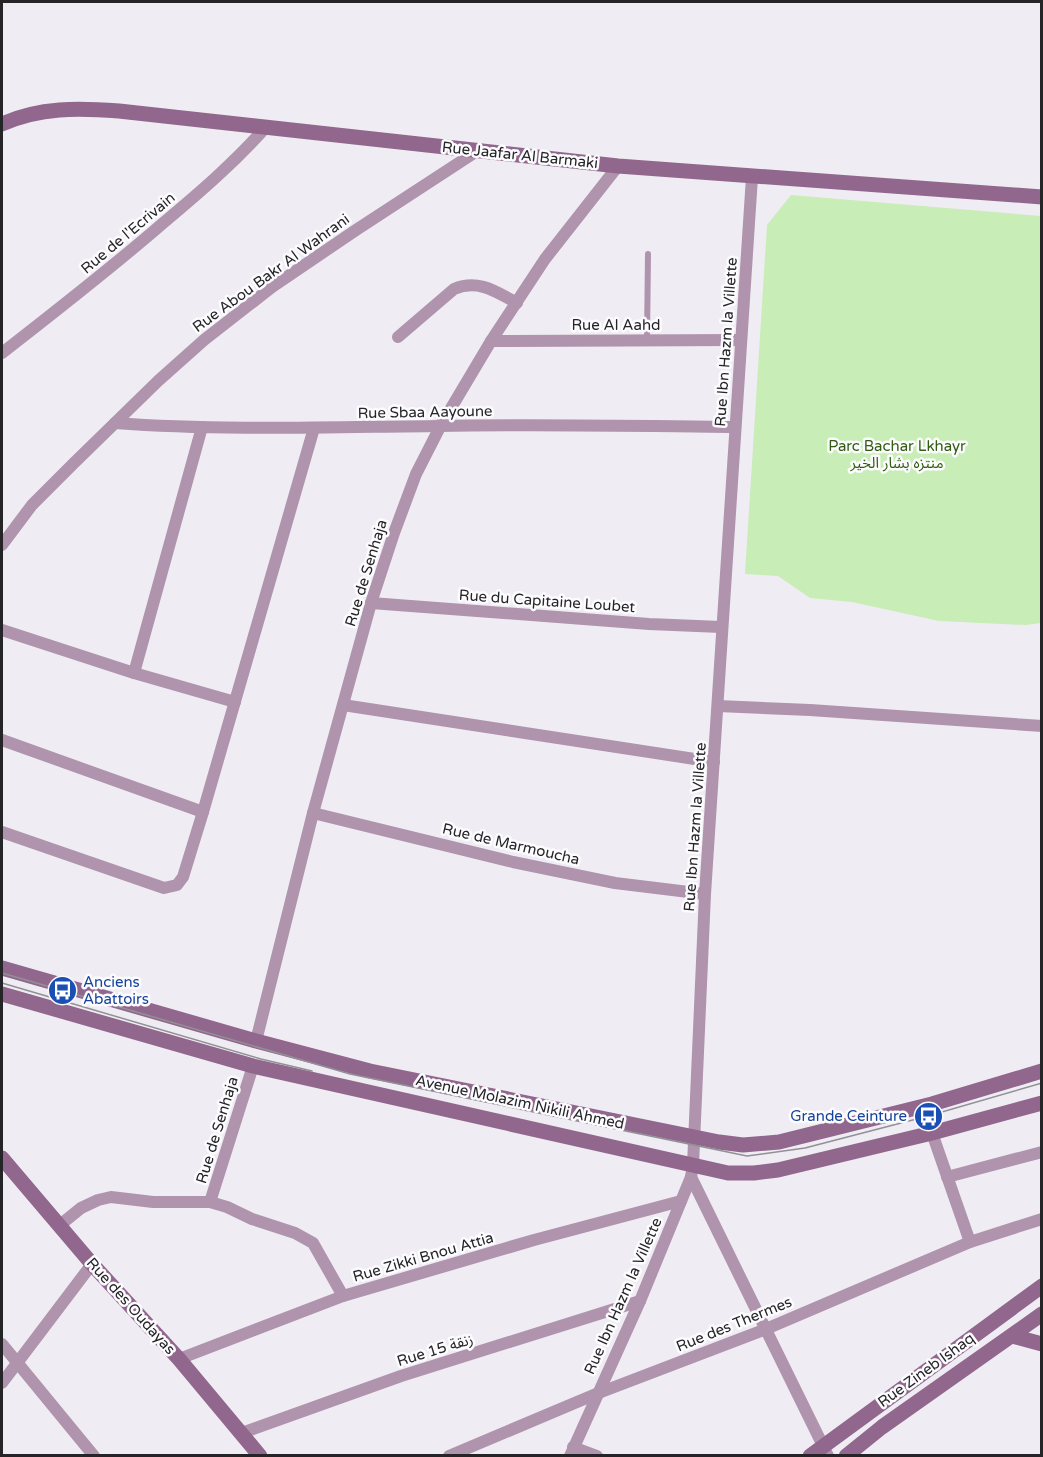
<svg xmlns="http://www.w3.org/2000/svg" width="1043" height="1457" font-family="'Varela Round','Noto Sans Arabic',sans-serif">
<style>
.park{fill:#c8edb6}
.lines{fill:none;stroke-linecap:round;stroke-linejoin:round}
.lane{stroke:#b093ad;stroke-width:6}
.street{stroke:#b093ad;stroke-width:12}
.secondary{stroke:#91678d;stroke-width:15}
.tram{stroke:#919094;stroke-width:1.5}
.labels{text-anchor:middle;stroke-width:5;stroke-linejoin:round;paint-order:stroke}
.street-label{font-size:15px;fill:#252427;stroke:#fcfbfe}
.park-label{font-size:15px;fill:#315d12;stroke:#fcfbfe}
.transit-label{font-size:15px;fill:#164399;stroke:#fcfbfe;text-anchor:start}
</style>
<rect width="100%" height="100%" fill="#efedf3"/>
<polygon class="park" points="791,195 1041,216 1041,623 1026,625 939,621 852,602 810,598 778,576 745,574 767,225"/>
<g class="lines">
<polyline class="lane" points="647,340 648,254"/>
<g class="street">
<path d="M398,337L454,289C478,279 495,291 517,303"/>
<polyline points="491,341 741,340"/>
<path d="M2,353C56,311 110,269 162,224C199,193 234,163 266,127"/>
<path d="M115,423C223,431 331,427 439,426C538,424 636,426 735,427"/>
<polyline points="2,545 32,505 74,463 158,381 204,340 272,287 356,230 477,151"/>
<polyline points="371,603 649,624 721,627"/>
<polyline points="2,630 134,673 235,702"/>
<polyline points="134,673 202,427"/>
<polyline points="343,705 714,762"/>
<polyline points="718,706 810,710 1042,726"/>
<polyline points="2,740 203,812"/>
<polyline points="313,813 513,862 615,883 705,894"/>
<polyline points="2,832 164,888 177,885 183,877 203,812 314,428"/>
<polyline points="256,1041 313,813 371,603 394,533 416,474 441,425 491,341 545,259 618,166"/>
<polyline points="932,1133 970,1242"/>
<polyline points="691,1177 828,1456"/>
<polyline points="947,1177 1042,1152"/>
<polyline points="210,1202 253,1066"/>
<polyline points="60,1225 81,1208 98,1200 111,1197 153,1202 210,1202 227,1207 252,1219 295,1233 313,1243 343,1296"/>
<polyline points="2,1344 94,1456"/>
<polyline points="179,1359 343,1296 534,1240 681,1201"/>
<polyline points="2,1383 92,1264"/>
<polyline points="242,1433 401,1376 640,1301"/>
<polyline points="573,1447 597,1456"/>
<polyline points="449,1456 596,1394 766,1329 970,1242 1042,1219"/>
<polyline points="570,1456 640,1301 691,1177 693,1165 705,894 752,177"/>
</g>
<g class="secondary">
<path d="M2,124C40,107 78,108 119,111L618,166L1042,197"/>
<polyline points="2,968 256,1041 370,1071 719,1142 743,1145 779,1142 932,1104 1042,1071"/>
<polyline points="2,994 253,1066 728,1173 754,1173 778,1170 932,1133 1042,1103"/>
<polyline points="2,1158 92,1264 179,1359 260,1456"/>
<polyline points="1012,1336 1042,1344"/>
<polyline points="810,1456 1042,1286"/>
<polyline points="846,1456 882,1427 1042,1314"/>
</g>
<g class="tram">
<polyline points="2,973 350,1074 747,1156 805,1148 928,1116 1042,1083"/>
<polyline points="2,983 261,1059 312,1071"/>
</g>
</g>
<defs>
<symbol id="bus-disc" viewBox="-11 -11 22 22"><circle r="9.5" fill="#1a4fb4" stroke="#fcfbfe"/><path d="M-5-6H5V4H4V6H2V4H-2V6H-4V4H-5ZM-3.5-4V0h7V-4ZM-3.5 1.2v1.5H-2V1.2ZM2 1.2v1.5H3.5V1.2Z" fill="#fff"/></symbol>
</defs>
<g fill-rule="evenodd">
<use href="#bus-disc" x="46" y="974" width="33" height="33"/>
<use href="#bus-disc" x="912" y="1100" width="33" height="33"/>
</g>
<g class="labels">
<g class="street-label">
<text transform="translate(520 155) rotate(6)" y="5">Rue Jaafar Al Barmaki</text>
<text transform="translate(128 233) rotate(-40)" y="5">Rue de l'Ecrivain</text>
<text transform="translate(271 273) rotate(-36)" y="5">Rue Abou Bakr Al Wahrani</text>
<text x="616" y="330">Rue Al Aahd</text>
<text transform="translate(726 342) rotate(-86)" y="5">Rue Ibn Hazm la Villette</text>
<text transform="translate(425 412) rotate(-1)" y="5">Rue Sbaa Aayoune</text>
<text transform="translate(366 573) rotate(-73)" y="5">Rue de Senhaja</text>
<text transform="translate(547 601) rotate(4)" y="5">Rue du Capitaine Loubet</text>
<text transform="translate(695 827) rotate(-86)" y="5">Rue Ibn Hazm la Villette</text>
<text transform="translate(511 844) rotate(13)" y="5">Rue de Marmoucha</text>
<text transform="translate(520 1102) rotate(12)" y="5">Avenue Molazim Nikili Ahmed</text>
<text transform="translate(217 1130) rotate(-73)" y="5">Rue de Senhaja</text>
<text transform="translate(423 1257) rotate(-16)" y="5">Rue Zikki Bnou Attia</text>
<text transform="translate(623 1296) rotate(-66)" y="5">Rue Ibn Hazm la Villette</text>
<text transform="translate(131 1306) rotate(48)" y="5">Rue des Oudayas</text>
<text transform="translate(734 1324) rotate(-22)" y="5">Rue des Thermes</text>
<text transform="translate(435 1350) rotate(-17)" y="5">Rue 15 زنقة</text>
<text transform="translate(926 1370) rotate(-36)" y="5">Rue Zineb Ishaq</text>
</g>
<g class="park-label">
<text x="897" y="451">Parc Bachar Lkhayr<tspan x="897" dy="17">منتزه بشار الخير</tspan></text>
</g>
<g class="transit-label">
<text x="83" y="987">Anciens<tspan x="83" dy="17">Abattoirs</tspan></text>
<text x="907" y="1121" text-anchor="end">Grande Ceinture</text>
</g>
</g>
<rect width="1043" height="1457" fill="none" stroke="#252427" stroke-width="6"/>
</svg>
